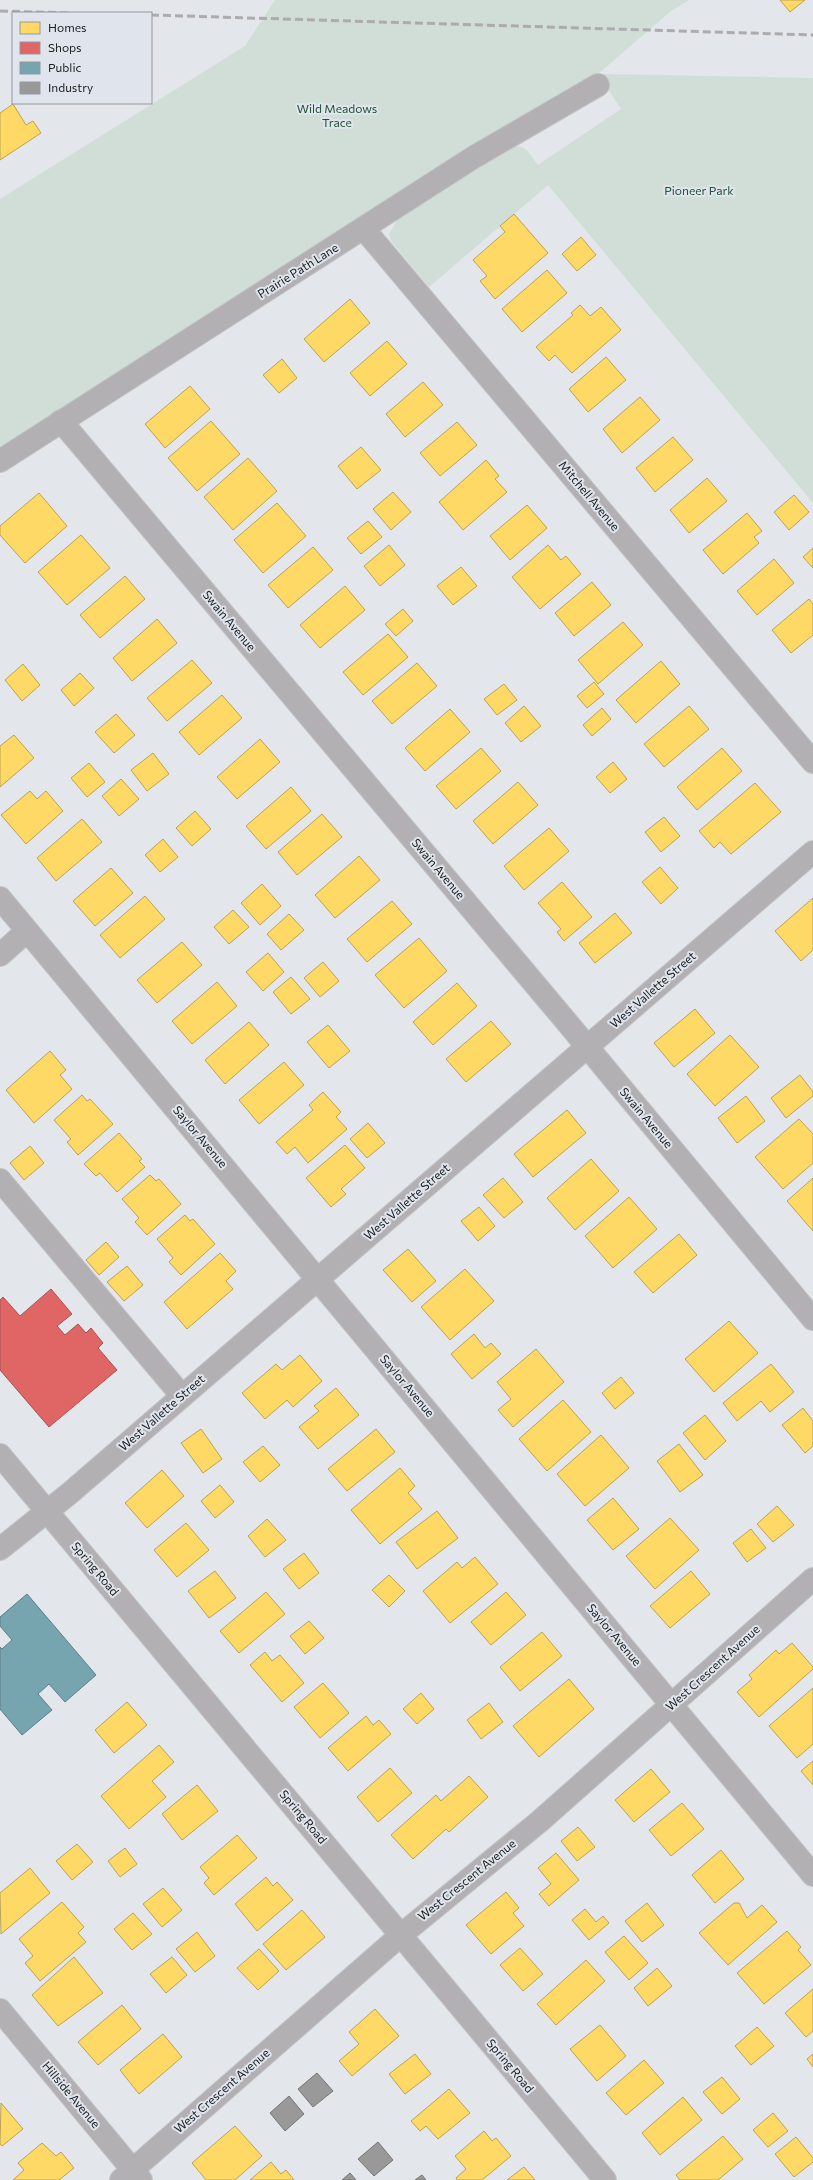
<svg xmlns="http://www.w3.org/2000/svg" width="813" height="2180" font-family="Commissioner,sans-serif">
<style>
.green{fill:#d0ded7}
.homes{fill:#ffd966;stroke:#bca252}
.shops{fill:#e06666;stroke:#a65252}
.public{fill:#76a5af;stroke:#5c7e85}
.industry{fill:#999;stroke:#757576}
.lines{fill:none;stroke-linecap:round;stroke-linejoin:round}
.minor-casing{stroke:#c1c3c6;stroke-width:24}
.minor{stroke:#b3b0b3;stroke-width:22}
.rail{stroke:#adabae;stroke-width:3;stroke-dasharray:8 4;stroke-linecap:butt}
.labels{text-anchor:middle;stroke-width:4;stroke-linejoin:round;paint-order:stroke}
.park-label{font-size:12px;fill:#1e5234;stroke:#e0e5ed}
.street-label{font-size:12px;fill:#202224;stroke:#e0e5ed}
</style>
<rect width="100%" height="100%" fill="#e3e6ea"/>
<path class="green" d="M275,0H689L671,11L598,74L813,78V503L548,185L429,287L392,242L389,234L399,217L508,148C527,143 527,152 538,165L621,109L598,74L363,238L0,472V199L245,46Z"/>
<g class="homes">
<polygon points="780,0 805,0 790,12"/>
<polygon points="13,104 26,125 33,121 41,133 0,160 0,113"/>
<polygon points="514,214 548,253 495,299 480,281 487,276 473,260 505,232 500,226"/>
<polygon points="581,237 596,255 577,271 562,254"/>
<polygon points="547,270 567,293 522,332 502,309"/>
<polygon points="350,299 370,323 324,362 304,339"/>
<polygon points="580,305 590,316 601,307 621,330 572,373 555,355 549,361 536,347 573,315 571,313"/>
<polygon points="387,341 407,364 370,396 350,373"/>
<polygon points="606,357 626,380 588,412 569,389"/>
<polygon points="282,359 297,378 279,393 263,375"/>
<polygon points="423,382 443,405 405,437 386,414"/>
<polygon points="190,386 210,409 165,448 145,424"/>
<polygon points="640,397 660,420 622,453 603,429"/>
<polygon points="211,421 240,454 197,491 168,458"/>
<polygon points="457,422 477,445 440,476 420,453"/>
<polygon points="673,437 693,460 655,492 636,468"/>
<polygon points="361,447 381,470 357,489 338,466"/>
<polygon points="248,458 277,491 233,530 204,497"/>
<polygon points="486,460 499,476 495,479 507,492 463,530 439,502"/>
<polygon points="707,478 727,501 689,533 670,510"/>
<polygon points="393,492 411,512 391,530 373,509"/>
<polygon points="39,493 67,526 25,563 0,535 0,526"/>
<polygon points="794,495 809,512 789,530 774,512"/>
<polygon points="277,503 306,536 263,573 234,540"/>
<polygon points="527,505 547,528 510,560 490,536"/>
<polygon points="747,513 762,531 754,537 759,543 723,574 703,550"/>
<polygon points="368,521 382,537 361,554 347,538"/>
<polygon points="81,535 110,568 67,605 38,572"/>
<polygon points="389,545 405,565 380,586 364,566"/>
<polygon points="548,545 561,560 566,556 581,574 540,609 512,577"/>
<polygon points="313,547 333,570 288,608 268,585"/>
<polygon points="813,548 813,568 803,557"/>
<polygon points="774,559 794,583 757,615 737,591"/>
<polygon points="461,567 477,586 453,605 437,586"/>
<polygon points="125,576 145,599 100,638 80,615"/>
<polygon points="592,582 611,605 574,636 555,613"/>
<polygon points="345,586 365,610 320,648 300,625"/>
<polygon points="809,599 813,604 813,635 791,653 772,630"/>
<polygon points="403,609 413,621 396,636 385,624"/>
<polygon points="157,619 177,643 132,681 113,658"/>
<polygon points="623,622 643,645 598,684 578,660"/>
<polygon points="388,634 408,657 363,695 343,672"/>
<polygon points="192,660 212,683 167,721 147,698"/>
<polygon points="661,661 680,684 636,723 616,700"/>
<polygon points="417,663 437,686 392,724 372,701"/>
<polygon points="23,664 40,685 22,701 5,680"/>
<polygon points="80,673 94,688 74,706 61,690"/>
<polygon points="594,682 604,694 587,708 577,696"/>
<polygon points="504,684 517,700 497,715 484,699"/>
<polygon points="222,695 242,718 199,755 179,732"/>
<polygon points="524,706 541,726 521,742 505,723"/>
<polygon points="689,706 709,729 664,767 644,744"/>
<polygon points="602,708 611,719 592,736 583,725"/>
<polygon points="450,709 470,732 425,771 405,748"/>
<polygon points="116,714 135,735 114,753 95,732"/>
<polygon points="14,735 34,758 0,787 0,746"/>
<polygon points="260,739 280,762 237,799 217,777"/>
<polygon points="481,748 501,771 456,809 436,786"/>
<polygon points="722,748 742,771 697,810 677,787"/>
<polygon points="153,753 169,774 147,791 131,770"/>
<polygon points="613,762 627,779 610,793 596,777"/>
<polygon points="89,763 105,782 87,797 71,778"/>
<polygon points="121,779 139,799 119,816 102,796"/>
<polygon points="518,782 538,805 493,844 473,821"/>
<polygon points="755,783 781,812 731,854 720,842 714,848 699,831"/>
<polygon points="291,787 311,811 266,849 246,826"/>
<polygon points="30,791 37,799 46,791 63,811 26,844 1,815"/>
<polygon points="195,811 211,829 192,846 176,828"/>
<polygon points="322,814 342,837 297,875 278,852"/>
<polygon points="664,817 680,836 661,852 645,832"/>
<polygon points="82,819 102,842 56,881 37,858"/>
<polygon points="549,828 569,851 524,890 504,866"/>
<polygon points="163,839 178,857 160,872 145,855"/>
<polygon points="359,856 380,880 335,918 315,895"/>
<polygon points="660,867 678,888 661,904 642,882"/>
<polygon points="111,868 133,893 95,926 73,901"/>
<polygon points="562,882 592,917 564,941 557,932 561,929 538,903"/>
<polygon points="262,884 281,906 260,925 241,903"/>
<polygon points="145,896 165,919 120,958 100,935"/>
<polygon points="813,898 813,950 801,961 775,931"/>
<polygon points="392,901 412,924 367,962 347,939"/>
<polygon points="233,910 249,927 229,944 214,927"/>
<polygon points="615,913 632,933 595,963 579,943"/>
<polygon points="289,914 304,930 281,950 267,934"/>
<polygon points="419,938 447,971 404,1008 375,975"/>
<polygon points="182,942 202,965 157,1003 137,980"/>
<polygon points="268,953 284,972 263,991 246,972"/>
<polygon points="323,962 339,981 320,997 304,978"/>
<polygon points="291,977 310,999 291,1014 273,992"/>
<polygon points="217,982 237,1006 192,1044 172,1021"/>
<polygon points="457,983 477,1006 433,1045 413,1022"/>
<polygon points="695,1009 715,1033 674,1067 654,1043"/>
<polygon points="491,1021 511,1044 466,1082 446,1059"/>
<polygon points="249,1022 269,1045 225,1084 205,1060"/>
<polygon points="328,1025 350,1051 329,1068 307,1042"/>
<polygon points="730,1035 759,1067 715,1106 687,1074"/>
<polygon points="50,1051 66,1070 60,1075 72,1089 34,1123 6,1090"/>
<polygon points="284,1062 304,1085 259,1124 239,1100"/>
<polygon points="800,1075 813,1092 813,1096 786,1118 771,1098"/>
<polygon points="323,1092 341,1112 336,1117 347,1129 308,1163 295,1147 287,1154 276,1142 313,1110 309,1105"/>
<polygon points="82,1095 87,1101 90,1099 113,1124 78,1155 67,1142 71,1139 54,1120"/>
<polygon points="746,1096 765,1121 737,1143 718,1118"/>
<polygon points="567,1110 586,1133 533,1177 514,1154"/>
<polygon points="799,1119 813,1134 813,1163 783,1189 755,1157"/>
<polygon points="368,1123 385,1143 367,1158 350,1139"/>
<polygon points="119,1133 142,1159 139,1161 145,1167 117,1192 100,1173 96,1176 84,1164"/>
<polygon points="345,1145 365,1168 341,1189 346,1194 331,1207 306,1178"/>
<polygon points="30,1146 44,1163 24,1180 10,1163"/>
<polygon points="591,1159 619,1191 575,1230 547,1198"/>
<polygon points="150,1175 156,1181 159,1179 181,1204 147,1235 135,1222 139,1218 122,1199"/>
<polygon points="503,1178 523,1202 504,1218 483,1195"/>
<polygon points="813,1178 813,1231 787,1201"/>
<polygon points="629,1197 657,1229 613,1268 585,1236"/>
<polygon points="479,1207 495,1226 478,1241 461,1221"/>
<polygon points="185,1215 190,1221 193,1219 215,1244 181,1275 169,1262 173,1258 157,1239"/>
<polygon points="679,1234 697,1255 653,1293 634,1272"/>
<polygon points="106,1242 119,1257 99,1275 86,1260"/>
<polygon points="408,1249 436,1281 412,1302 383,1270"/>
<polygon points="220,1253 236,1271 226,1281 233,1289 187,1329 164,1302"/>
<polygon points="127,1266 143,1285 124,1301 107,1282"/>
<polygon points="465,1269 494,1301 450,1340 421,1307"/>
<polygon points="729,1321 758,1353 714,1392 685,1359"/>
<polygon points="474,1334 485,1348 491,1343 501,1354 472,1379 451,1354"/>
<polygon points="536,1349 564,1382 513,1427 498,1410 511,1399 497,1382"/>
<polygon points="300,1355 322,1381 293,1407 287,1400 265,1419 242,1393 276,1364 282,1370"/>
<polygon points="771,1364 794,1392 770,1412 761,1401 737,1421 723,1403"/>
<polygon points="621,1377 634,1393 615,1409 602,1393"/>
<polygon points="336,1388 359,1415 318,1449 299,1427 319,1411 314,1406"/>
<polygon points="563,1400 591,1432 547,1471 519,1439"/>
<polygon points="803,1408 813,1421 813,1446 805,1453 782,1425"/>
<polygon points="705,1415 726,1441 705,1460 683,1433"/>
<polygon points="201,1429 222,1459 203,1473 181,1443"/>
<polygon points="376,1429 395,1452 347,1491 328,1469"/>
<polygon points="601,1435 629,1468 585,1506 557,1474"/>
<polygon points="679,1444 703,1475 680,1492 657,1461"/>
<polygon points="263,1446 280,1465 260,1482 243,1462"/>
<polygon points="400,1468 415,1486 408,1493 422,1509 380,1544 351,1510"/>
<polygon points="162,1470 184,1496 147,1528 125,1503"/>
<polygon points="220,1485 234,1502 215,1518 201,1501"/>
<polygon points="613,1498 639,1529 613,1550 587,1520"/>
<polygon points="777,1506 794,1525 773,1542 757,1524"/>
<polygon points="437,1511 458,1538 417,1569 396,1542"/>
<polygon points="670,1518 699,1550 655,1589 626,1556"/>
<polygon points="267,1519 286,1540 265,1557 248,1536"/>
<polygon points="186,1523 209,1550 177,1577 154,1550"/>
<polygon points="751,1529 766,1548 747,1562 733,1543"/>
<polygon points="304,1553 319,1573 299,1589 283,1569"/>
<polygon points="475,1557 498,1584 450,1623 423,1591 457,1562 462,1568"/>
<polygon points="215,1571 236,1598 209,1618 188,1591"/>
<polygon points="691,1571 710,1594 670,1628 650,1606"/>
<polygon points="389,1575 405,1591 389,1607 372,1590"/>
<polygon points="266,1592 285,1614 239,1653 220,1631"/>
<polygon points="506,1592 526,1615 491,1645 471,1622"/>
<polygon points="309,1621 324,1638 305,1654 290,1636"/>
<polygon points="542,1632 562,1656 520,1691 500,1667"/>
<polygon points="792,1643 813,1667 813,1669 759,1717 737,1692 752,1679 749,1675 776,1650 779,1654"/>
<polygon points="265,1652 272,1661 280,1655 304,1683 282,1702 250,1665"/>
<polygon points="569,1679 594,1709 539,1757 513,1726"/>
<polygon points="323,1683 349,1713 320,1738 294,1707"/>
<polygon points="813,1688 813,1744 797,1758 769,1726"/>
<polygon points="421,1693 434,1709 417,1724 403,1709"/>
<polygon points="127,1702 147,1725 114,1753 95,1730"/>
<polygon points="489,1703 503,1722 481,1739 467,1720"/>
<polygon points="366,1716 373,1725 379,1720 391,1734 348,1771 328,1748"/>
<polygon points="159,1745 174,1762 152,1781 166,1797 129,1829 101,1796"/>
<polygon points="813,1761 813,1785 801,1771"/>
<polygon points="390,1768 412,1793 378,1822 357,1797"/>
<polygon points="651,1769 670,1792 634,1822 615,1800"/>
<polygon points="469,1776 488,1797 449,1832 446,1829 413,1859 391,1835 436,1795 441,1801"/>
<polygon points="197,1785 218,1811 182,1840 162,1814"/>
<polygon points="682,1803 704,1829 671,1856 649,1830"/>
<polygon points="578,1827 595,1847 577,1861 561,1841"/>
<polygon points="237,1835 257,1858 214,1895 204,1883 209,1878 200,1867"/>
<polygon points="77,1844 93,1862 72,1880 56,1861"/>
<polygon points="125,1848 137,1864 120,1877 108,1861"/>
<polygon points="721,1850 744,1879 715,1903 692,1875"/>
<polygon points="556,1853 579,1880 549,1906 539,1894 551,1884 538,1868"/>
<polygon points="30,1868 50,1893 1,1934 0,1893"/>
<polygon points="266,1877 273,1886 277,1882 293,1900 257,1931 235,1904"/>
<polygon points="163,1888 182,1910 162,1927 143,1904"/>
<polygon points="506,1892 519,1908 513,1913 524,1926 491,1954 466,1925"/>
<polygon points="62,1902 84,1927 78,1933 86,1942 40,1981 25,1963 33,1956 19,1939"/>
<polygon points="647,1903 664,1925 642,1942 625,1921"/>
<polygon points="734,1903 739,1903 747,1918 762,1905 777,1922 728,1965 699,1933"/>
<polygon points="585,1909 596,1922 603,1916 609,1923 589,1940 572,1920"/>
<polygon points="302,1910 325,1937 286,1970 263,1944"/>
<polygon points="133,1913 152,1934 132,1950 114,1929"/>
<polygon points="787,1931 801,1947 798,1950 811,1965 764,2004 737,1973"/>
<polygon points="197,1932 215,1956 195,1972 176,1949"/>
<polygon points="624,1936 648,1963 629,1980 605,1952"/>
<polygon points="520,1948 543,1974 523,1991 500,1965"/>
<polygon points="259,1949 279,1971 258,1990 237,1968"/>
<polygon points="74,1957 103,1993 58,2026 32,1995"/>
<polygon points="172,1957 187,1975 166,1993 150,1974"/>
<polygon points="586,1960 605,1981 556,2025 537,2004"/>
<polygon points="657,1968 672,1986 648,2006 634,1988"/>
<polygon points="813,1989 813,2031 806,2037 785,2013"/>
<polygon points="122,2005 141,2029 98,2065 78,2042"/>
<polygon points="375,2009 399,2036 352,2076 339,2061 359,2044 349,2032"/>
<polygon points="600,2025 626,2056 597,2081 570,2049"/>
<polygon points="757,2027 774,2046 751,2065 735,2046"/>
<polygon points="163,2034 182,2057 139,2094 120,2070"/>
<polygon points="415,2054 431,2074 405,2094 389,2074"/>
<polygon points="813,2054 813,2067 807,2059"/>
<polygon points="644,2060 664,2083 626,2115 606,2093"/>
<polygon points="722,2077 740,2099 722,2114 703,2092"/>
<polygon points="449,2089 470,2113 438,2139 426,2126 420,2131 411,2121"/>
<polygon points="683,2097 702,2120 660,2155 642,2133"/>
<polygon points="1,2103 23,2129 2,2146 0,2144"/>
<polygon points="773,2113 788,2131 768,2147 753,2130"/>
<polygon points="235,2126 262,2156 235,2180 206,2180 192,2163"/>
<polygon points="484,2131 492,2141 496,2138 511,2156 482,2180 457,2180 456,2178 466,2169 455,2156"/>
<polygon points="723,2136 743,2159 718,2180 680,2180 676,2175"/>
<polygon points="796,2137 813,2158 813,2162 794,2177 775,2154"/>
<polygon points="42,2143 56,2156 61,2152 74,2168 59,2180 13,2180 24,2170 18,2163"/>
<polygon points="271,2162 281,2174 286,2170 294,2180 250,2180"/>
<polygon points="524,2167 535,2180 507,2180"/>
</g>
<polygon class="shops" points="51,1289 72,1314 57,1326 65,1335 78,1324 86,1333 91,1328 103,1343 98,1348 117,1370 49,1427 0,1370 0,1300 3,1297 20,1316"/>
<polygon class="public" points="27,1594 96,1675 65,1702 49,1684 38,1694 52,1710 22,1735 0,1709 0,1647 2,1649 12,1640 0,1626 0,1617"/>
<g class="industry">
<polygon points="317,2073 333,2091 313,2107 298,2089"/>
<polygon points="289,2096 304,2114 285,2131 270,2113"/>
<polygon points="378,2142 393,2160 374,2176 358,2159"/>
<polygon points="350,2173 356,2180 342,2180"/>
<polygon points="422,2175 426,2180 415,2180"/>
</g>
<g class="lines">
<defs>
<g id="minor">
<polyline points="364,229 813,762"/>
<polyline points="61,421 565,1020 813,1319"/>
<polyline points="0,461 474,157 598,85"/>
<polyline points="0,898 813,1875"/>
<polyline points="0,955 27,931"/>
<polyline points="0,1180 182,1396"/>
<polyline points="0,1455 605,2180"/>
<polyline points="0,1549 70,1493 813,852"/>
<polyline points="0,2010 141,2180"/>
<polyline points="121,2180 401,1935 540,1821 813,1579"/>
</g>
</defs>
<use href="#minor" class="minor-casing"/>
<use href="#minor" class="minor"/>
<g class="rail">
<polyline points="0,11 71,13"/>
<polyline points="151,15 813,35"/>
</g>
</g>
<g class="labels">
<g class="park-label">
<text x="337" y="113">Wild Meadows<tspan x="337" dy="14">Trace</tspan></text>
<text x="699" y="195">Pioneer Park</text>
</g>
<g class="street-label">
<text transform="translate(298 271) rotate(-32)" y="4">Prairie Path Lane</text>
<text transform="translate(589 496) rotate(50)" y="4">Mitchell Avenue</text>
<text transform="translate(229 621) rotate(50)" y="4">Swain Avenue</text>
<text transform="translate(438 869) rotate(50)" y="4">Swain Avenue</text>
<text transform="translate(653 990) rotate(-41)" y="4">West Vallette Street</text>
<text transform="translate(646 1118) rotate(50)" y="4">Swain Avenue</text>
<text transform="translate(200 1137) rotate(50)" y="4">Saylor Avenue</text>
<text transform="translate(407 1202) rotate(-41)" y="4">West Vallette Street</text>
<text transform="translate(407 1386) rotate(50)" y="4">Saylor Avenue</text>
<text transform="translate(162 1413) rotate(-41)" y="4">West Vallette Street</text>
<text transform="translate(95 1569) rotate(50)" y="4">Spring Road</text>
<text transform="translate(614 1635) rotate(50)" y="4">Saylor Avenue</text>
<text transform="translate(713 1668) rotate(-42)" y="4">West Crescent Avenue</text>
<text transform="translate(303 1817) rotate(50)" y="4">Spring Road</text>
<text transform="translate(467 1880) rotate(-39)" y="4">West Crescent Avenue</text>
<text transform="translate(510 2066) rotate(50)" y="4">Spring Road</text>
<text transform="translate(222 2091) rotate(-41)" y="4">West Crescent Avenue</text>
<text transform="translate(71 2095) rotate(50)" y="4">Hillside Avenue</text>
</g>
</g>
<rect x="12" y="12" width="140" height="92" fill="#e0e5ed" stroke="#93979d"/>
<rect x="20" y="22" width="20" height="12" fill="#ffd966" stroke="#93979d"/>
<text x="48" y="32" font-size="12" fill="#202224">Homes</text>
<rect x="20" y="42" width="20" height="12" fill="#e06666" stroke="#93979d"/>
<text x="48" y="52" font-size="12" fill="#202224">Shops</text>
<rect x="20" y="62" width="20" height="12" fill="#76a5af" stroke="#93979d"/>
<text x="48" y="72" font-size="12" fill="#202224">Public</text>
<rect x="20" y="82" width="20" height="12" fill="#999999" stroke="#93979d"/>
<text x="48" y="92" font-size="12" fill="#202224">Industry</text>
</svg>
